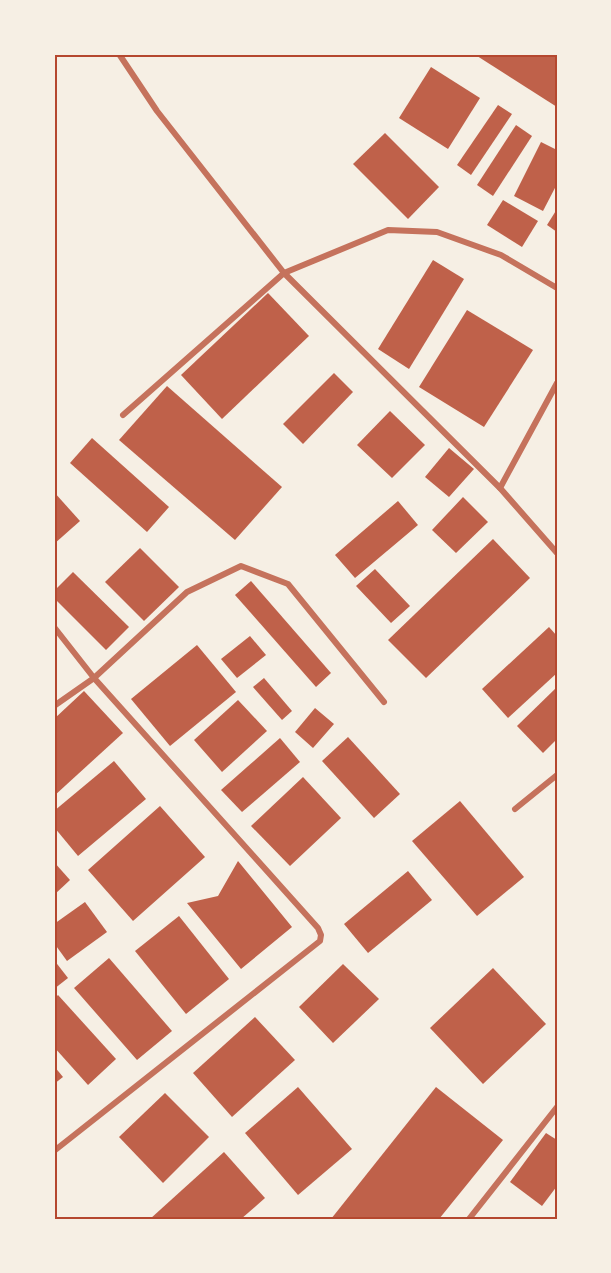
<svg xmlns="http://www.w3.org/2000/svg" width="611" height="1273" font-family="Figtree,sans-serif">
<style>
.building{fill:#bf614a}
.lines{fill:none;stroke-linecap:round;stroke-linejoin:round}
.minor{stroke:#c5725c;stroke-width:6}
.neatline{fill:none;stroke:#b5482f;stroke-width:2}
</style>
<rect width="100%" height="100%" fill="#f6efe4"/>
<g class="building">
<polygon points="474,54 557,54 557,107"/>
<polygon points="431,67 480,98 448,149 399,118"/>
<polygon points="498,105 512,114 471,175 457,165"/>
<polygon points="516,125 532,136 493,196 477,185"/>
<polygon points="385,133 439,187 408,219 353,164"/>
<polygon points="541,142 557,150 557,184 543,211 514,196"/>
<polygon points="503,200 538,221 522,247 487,225"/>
<polygon points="557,209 557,232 547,225"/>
<polygon points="433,260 464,279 409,369 378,349"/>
<polygon points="268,293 309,336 222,419 181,375"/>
<polygon points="467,310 533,350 484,427 419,387"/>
<polygon points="334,373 353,392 303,444 283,424"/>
<polygon points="167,386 282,487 235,540 119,440"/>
<polygon points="390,411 425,445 392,478 357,445"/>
<polygon points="92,438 169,507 147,532 70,463"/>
<polygon points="449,448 474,469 449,497 425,477"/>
<polygon points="54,492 80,521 54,544"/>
<polygon points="463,497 488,522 456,553 432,530"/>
<polygon points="398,501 418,525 355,578 335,555"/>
<polygon points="493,539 530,578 426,678 388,640"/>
<polygon points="140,548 179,587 144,621 105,582"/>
<polygon points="375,569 410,606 391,623 356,586"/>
<polygon points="73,572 129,627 106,650 54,598 54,591"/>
<polygon points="251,581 331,673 316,687 235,595"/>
<polygon points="549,627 557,636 557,673 508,718 482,689"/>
<polygon points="250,636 266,655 237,678 221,659"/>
<polygon points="197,645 236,692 170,746 131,699"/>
<polygon points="264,678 292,711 282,720 253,687"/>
<polygon points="557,687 557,739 543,753 517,726"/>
<polygon points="84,691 123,733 54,796 54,719"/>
<polygon points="238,700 267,731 222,772 194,740"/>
<polygon points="315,708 334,724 313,748 295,732"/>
<polygon points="348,737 400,794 374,818 322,761"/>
<polygon points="280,738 300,762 242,812 221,790"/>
<polygon points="114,761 146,799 78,856 54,827 54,811"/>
<polygon points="303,777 341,818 290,866 251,826"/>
<polygon points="460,801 524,877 477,916 412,841"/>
<polygon points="160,806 205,857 133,921 88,870"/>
<polygon points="238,861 292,927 241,969 187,903 218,896"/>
<polygon points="54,862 70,880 54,895"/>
<polygon points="408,871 432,900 368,953 344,924"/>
<polygon points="85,902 107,932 67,961 54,943 54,924"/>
<polygon points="179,916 229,979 186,1014 135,951"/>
<polygon points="109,958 172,1031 137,1060 74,988"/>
<polygon points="54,960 68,978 54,989"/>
<polygon points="343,964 379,999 333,1043 299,1007"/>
<polygon points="493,968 546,1024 483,1084 430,1028"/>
<polygon points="58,995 116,1059 88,1085 54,1047 54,999"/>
<polygon points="255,1017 295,1060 232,1117 193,1073"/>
<polygon points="54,1066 63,1077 54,1084"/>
<polygon points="298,1087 352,1149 298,1195 245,1133"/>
<polygon points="436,1087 503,1140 439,1219 331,1219"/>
<polygon points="165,1093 209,1137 163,1183 119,1137"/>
<polygon points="546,1133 557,1140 557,1186 542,1206 510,1182"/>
<polygon points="224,1152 265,1198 241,1219 150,1219"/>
</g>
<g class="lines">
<g class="minor">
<polyline points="119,54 157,111 284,273 500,488 557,553"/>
<polyline points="123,415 284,273 388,230 437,232 501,255 557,288"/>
<polyline points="500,488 557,383"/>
<polyline points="54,627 94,678 318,928 321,935 320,941 54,1151"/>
<polyline points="54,706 94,678 187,592 241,566 288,584 384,702"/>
<polyline points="515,809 557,775"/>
<polyline points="469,1219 557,1107"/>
</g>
</g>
<rect width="611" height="1273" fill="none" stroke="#f6efe4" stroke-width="111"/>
<rect x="56" y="56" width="500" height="1162" class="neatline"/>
</svg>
